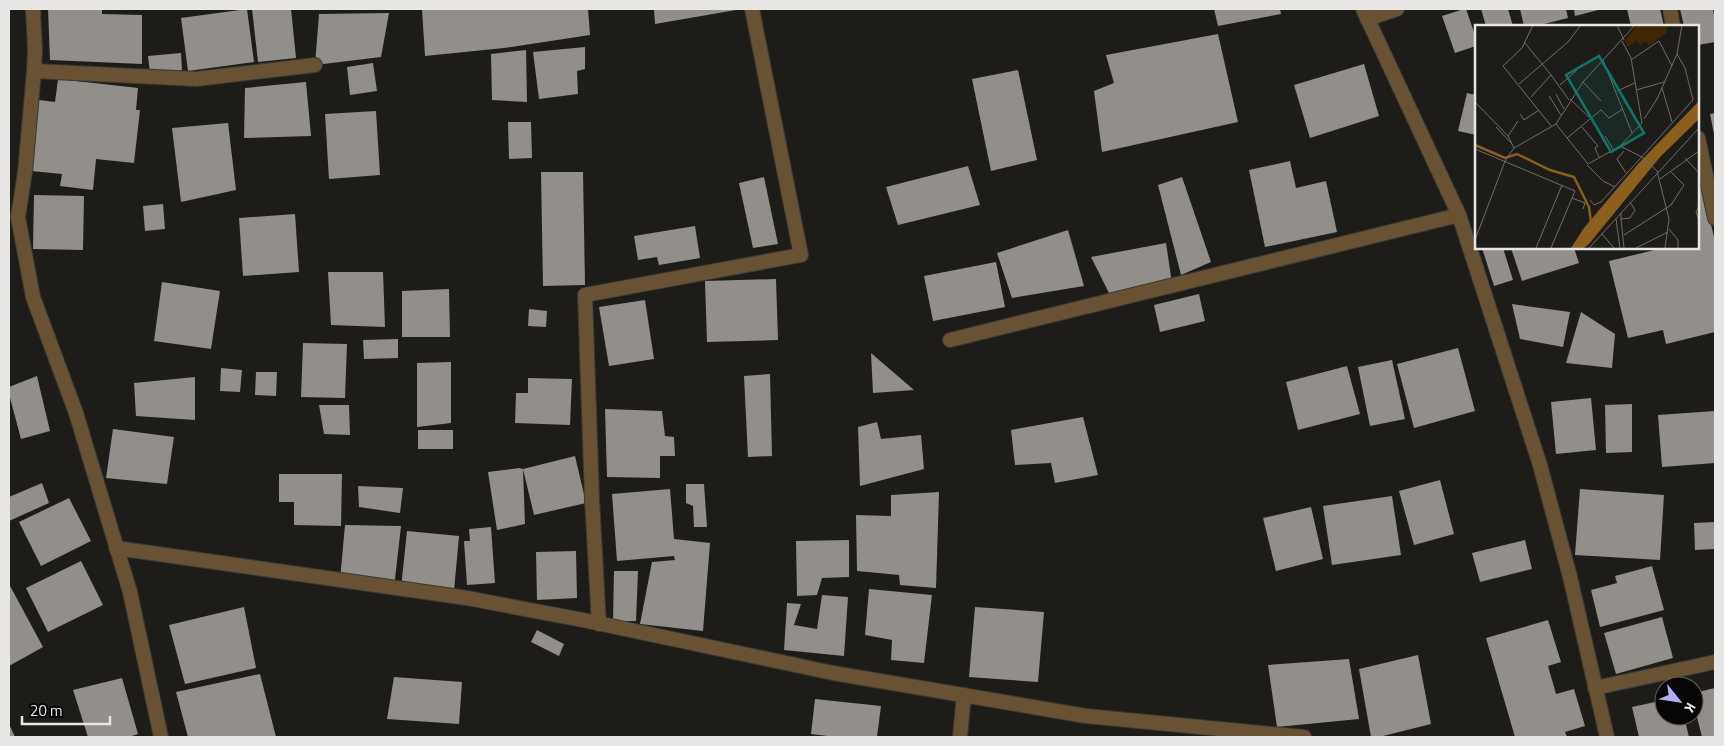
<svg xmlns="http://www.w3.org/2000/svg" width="1724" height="746" font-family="'Titillium Web',sans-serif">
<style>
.building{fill:#928e8a}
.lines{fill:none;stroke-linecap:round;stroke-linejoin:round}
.minor-casing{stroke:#3a3835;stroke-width:16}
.tertiary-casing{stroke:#3a3835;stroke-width:16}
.minor{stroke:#695233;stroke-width:14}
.tertiary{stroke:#695233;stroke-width:14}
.inset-river{fill:none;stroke:#8b601c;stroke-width:2.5}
.inset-road{fill:none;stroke:#6f6d6a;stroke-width:1}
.view{fill:#0f766e;fill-opacity:0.15;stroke:#0f766e;stroke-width:2.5}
.inset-edge{fill:none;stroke:#e9e7e5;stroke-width:2.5}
</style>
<rect width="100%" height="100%" fill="#1e1c18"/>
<g class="building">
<polygon points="48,9 102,9 102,14 142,15 142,64 50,60"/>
<polygon points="247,9 254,62 188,71 181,18"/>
<polygon points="252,9 291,9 296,58 258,62"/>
<polygon points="422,9 588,9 590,35 504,48 425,56"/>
<polygon points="654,9 736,9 736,10 655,24"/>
<polygon points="1214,9 1280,9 1281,14 1218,26"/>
<polygon points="1464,9 1466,9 1476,38 1476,46 1455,53 1442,16"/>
<polygon points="1481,9 1508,9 1513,26 1486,26"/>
<polygon points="1520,9 1566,9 1568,18 1536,26 1524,26"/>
<polygon points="1574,9 1602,9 1575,16"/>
<polygon points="1627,9 1660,9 1664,26 1631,26"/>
<polygon points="1680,9 1713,9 1715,20 1715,42 1698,45 1698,26 1684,26"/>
<polygon points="389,13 381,57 315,65 319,14"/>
<polygon points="1218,34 1238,122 1102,152 1094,91 1114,83 1106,55"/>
<polygon points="585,47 585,69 577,71 578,94 539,99 533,52"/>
<polygon points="526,50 527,102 492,100 491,54"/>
<polygon points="181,53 182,70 150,73 148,56"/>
<polygon points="373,63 377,91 350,95 347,67"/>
<polygon points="1364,64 1379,116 1310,138 1294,85"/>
<polygon points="1018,70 1037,160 991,171 972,79"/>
<polygon points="58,79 138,88 136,110 140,110 134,163 96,159 93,190 60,186 62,174 31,171 39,100 55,102"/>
<polygon points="306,82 311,136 244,138 245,88"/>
<polygon points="1467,93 1476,95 1476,135 1458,131"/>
<polygon points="376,111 380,175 329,179 325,114"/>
<polygon points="1715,113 1715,134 1714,134 1710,114"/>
<polygon points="508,122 531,122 532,158 509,159"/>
<polygon points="228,123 236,190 181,202 172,128"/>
<polygon points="1290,161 1296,188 1326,181 1337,232 1265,247 1249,170"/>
<polygon points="968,166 980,205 898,225 886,187"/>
<polygon points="1698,170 1715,241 1715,332 1666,344 1663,330 1628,338 1609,261 1663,248 1698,248"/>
<polygon points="541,172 583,172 585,285 543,286"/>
<polygon points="764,177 778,244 753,248 739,183"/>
<polygon points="1182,177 1211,262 1181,275 1158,185"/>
<polygon points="34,195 84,196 83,250 33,249"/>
<polygon points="163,204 165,229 145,231 143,206"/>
<polygon points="295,214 299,272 243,276 239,218"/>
<polygon points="695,226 700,258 659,265 657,257 638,260 634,236"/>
<polygon points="1068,230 1084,286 1012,298 997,253"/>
<polygon points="1166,243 1172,283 1111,297 1091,257"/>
<polygon points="1482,248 1503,248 1513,280 1494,286"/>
<polygon points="1511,248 1574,248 1579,263 1522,281"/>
<polygon points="996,262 1005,307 933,321 924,276"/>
<polygon points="328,272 383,272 385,327 331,325"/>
<polygon points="776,279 778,340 707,342 705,281"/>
<polygon points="162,282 220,291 211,349 154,341"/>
<polygon points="449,289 450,337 402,337 402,291"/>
<polygon points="1199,294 1205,321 1160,332 1154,305"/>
<polygon points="645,300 654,359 609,366 599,307"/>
<polygon points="1512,304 1570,312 1563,347 1520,339"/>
<polygon points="529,309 547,311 546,327 528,326"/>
<polygon points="1581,312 1615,334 1612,368 1566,363"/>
<polygon points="398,339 398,358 364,359 363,340"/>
<polygon points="303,343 347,344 345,398 301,397"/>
<polygon points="1458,348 1475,411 1414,428 1397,364"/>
<polygon points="871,353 914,390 873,393"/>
<polygon points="1392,360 1405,419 1370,426 1358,367"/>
<polygon points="451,362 451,423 417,427 417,363"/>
<polygon points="1347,366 1360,414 1298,430 1286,382"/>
<polygon points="221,368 242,370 240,392 220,391"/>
<polygon points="256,372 277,372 276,396 255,395"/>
<polygon points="770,374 772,456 748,457 744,376"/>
<polygon points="37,376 50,431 21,439 9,394 9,387"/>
<polygon points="195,377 195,420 136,416 134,383"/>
<polygon points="528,378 572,379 570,425 515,423 516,393 528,393"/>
<polygon points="1591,398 1596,450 1556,454 1551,402"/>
<polygon points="1632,404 1632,452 1606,453 1605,405"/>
<polygon points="319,405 349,405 350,435 324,434"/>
<polygon points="605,409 662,411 665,436 674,437 675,456 660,456 660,478 607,477"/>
<polygon points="1715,411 1715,463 1662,467 1658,415"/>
<polygon points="1083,417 1098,475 1055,483 1051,463 1015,465 1011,430"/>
<polygon points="877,422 881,439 921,435 924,469 860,486 858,427"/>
<polygon points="113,429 174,437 167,484 106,478"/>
<rect x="418" y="430" width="35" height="19"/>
<polygon points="575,456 586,503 534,515 523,469 525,524 497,530 488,472 519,468 523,469"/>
<polygon points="279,474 342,474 341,526 294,525 294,502 279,502"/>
<polygon points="1440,480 1454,534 1414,545 1399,491"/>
<polygon points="42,483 49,503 9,521 9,497"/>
<polygon points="686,484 704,484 707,527 694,527 693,506 686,503"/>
<polygon points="358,486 403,488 400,513 359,507"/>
<polygon points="670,489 674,539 710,543 703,631 640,624 652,562 675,560 674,556 617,561 612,494"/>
<polygon points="1580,489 1664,495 1660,560 1575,555"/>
<polygon points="939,492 936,588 900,585 899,575 857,571 856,515 891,516 891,495"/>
<polygon points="1392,496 1401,555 1332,565 1323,506"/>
<polygon points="69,498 91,541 41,566 19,522"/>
<polygon points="1311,507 1323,559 1276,571 1263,518"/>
<polygon points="1715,522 1715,549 1695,550 1694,523"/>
<polygon points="345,525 401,526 394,588 340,580"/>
<polygon points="491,527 495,583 467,585 464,541 470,541 469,529"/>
<polygon points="407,531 459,536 454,591 401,588"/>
<polygon points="849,540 849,577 822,578 817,595 797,596 796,541"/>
<polygon points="1525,540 1532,569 1480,582 1472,553"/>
<polygon points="576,551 577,598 537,600 536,552"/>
<polygon points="81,561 103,605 48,632 26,588"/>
<polygon points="1652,566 1664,610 1600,627 1591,590 1617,583 1615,576"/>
<polygon points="614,571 638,571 636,621 613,621"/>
<polygon points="9,584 43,647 9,666"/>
<polygon points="869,589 932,595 924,663 891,660 892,640 865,635"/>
<polygon points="822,595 848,597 844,656 784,650 787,603 801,604 794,625 817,629"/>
<polygon points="244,607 256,668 185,684 169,625"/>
<polygon points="975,607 1044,612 1038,682 969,677"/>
<polygon points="1662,617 1673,658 1616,674 1604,633"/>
<polygon points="1548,620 1561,662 1548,666 1556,694 1574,689 1585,726 1565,732 1567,737 1515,737 1486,638"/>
<polygon points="537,630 564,644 559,656 531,642"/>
<polygon points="1418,655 1431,724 1379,737 1371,737 1359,669"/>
<polygon points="1349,659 1359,719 1277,727 1268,665"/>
<polygon points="260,674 276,737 188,737 176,692"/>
<polygon points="394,677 462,682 459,724 387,719"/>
<polygon points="122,678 138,734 129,737 88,737 73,690"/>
<polygon points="1715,688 1715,737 1702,737 1694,705 1694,693"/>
<polygon points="815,699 881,706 877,737 836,737 811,734"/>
<polygon points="1664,700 1664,716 1684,716 1689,737 1639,737 1632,707"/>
<polygon points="9,724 15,737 9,737"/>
</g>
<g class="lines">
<defs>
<g id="minor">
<polyline points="33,9 35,50 34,71 25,172 18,217 33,297 76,413 130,592 161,737"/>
<polyline points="1670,9 1673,26"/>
<polyline points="1367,19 1397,9"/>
<polyline points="34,71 196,79 315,65"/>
<polyline points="1698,138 1715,218"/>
<polyline points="950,340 1459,215"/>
<polyline points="116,548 467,598 583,620 833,673 1086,716 1304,737"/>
<polyline points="599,624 592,499 585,295 801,255 752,9"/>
<polyline points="1595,688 1715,662"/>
<polyline points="960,737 964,695"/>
</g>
<polyline id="tertiary" points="1363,9 1459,215 1540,465 1570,577 1607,737"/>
</defs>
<use href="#minor" class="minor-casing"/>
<use href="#tertiary" class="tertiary-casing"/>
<use href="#minor" class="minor"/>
<use href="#tertiary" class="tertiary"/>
</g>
<g transform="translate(1475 25)">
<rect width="224" height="224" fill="#1e1c18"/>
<path d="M162,0H191L192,7L174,21L171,16L165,20L162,15L153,22L150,16Z" fill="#3e2702"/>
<path d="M224,76V94L185,132L114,219L109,223H96L109,203L163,139Z" fill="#8b601c"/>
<path class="inset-river" d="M0,120L30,133L42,129L75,145L99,152L114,182L116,197"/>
<path class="inset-road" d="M58,0L47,23L28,41L77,102M142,0L149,15M50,18L76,50L56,72M128,35L157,108M156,35L184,16L197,41M76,50L94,75M108,57L126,76M44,59L93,17L106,0M85,60L102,45M187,63L197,97M161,65L189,57M142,66L160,58M81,69L89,84M74,71L86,90M95,74L116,94M0,77L33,111L39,123M45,89L49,95L64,85M169,94L182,74L202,29L207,0M81,99L113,139L145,121L167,98L156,33L147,16M21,102L37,119M107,102L123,121L120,123L124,132M33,111L43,96M130,111L138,124M92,113L126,85L134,93L148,84M145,121L167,132L182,146L194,194L190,223M0,124L100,166L76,223M149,126L142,134L151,148M210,133L224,148M112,140L128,156L140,162M185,154L224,126M97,173L110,178L108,184M115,175L119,180L126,177L218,75L210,43L202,29M224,181L221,187L224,195M146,188V194L155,193L160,185L155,177M141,194L145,223M146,194L149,223M194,204L203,215V223M127,209L139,223M149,210L196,180L209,160L196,147M0,215L30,136L39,123L81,99L108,57L160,0M61,223L87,160M114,223L224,103M161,223L193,207"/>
<path class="view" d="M124,31L169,108L136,127L91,50Z"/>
<rect width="224" height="224" class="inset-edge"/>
</g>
<rect width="1724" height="746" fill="none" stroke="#e9e7e5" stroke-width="20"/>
<g transform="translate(1679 701) rotate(120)"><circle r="24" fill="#070605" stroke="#61605f"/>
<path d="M0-4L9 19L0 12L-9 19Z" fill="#afaefa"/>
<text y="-8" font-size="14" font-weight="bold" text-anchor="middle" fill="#e9e7e5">K</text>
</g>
<path d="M22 716v8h88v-8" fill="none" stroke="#e9e7e5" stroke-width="2.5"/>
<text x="30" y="716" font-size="15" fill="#e9e7e5" stroke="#070605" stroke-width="4" paint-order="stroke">20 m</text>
</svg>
